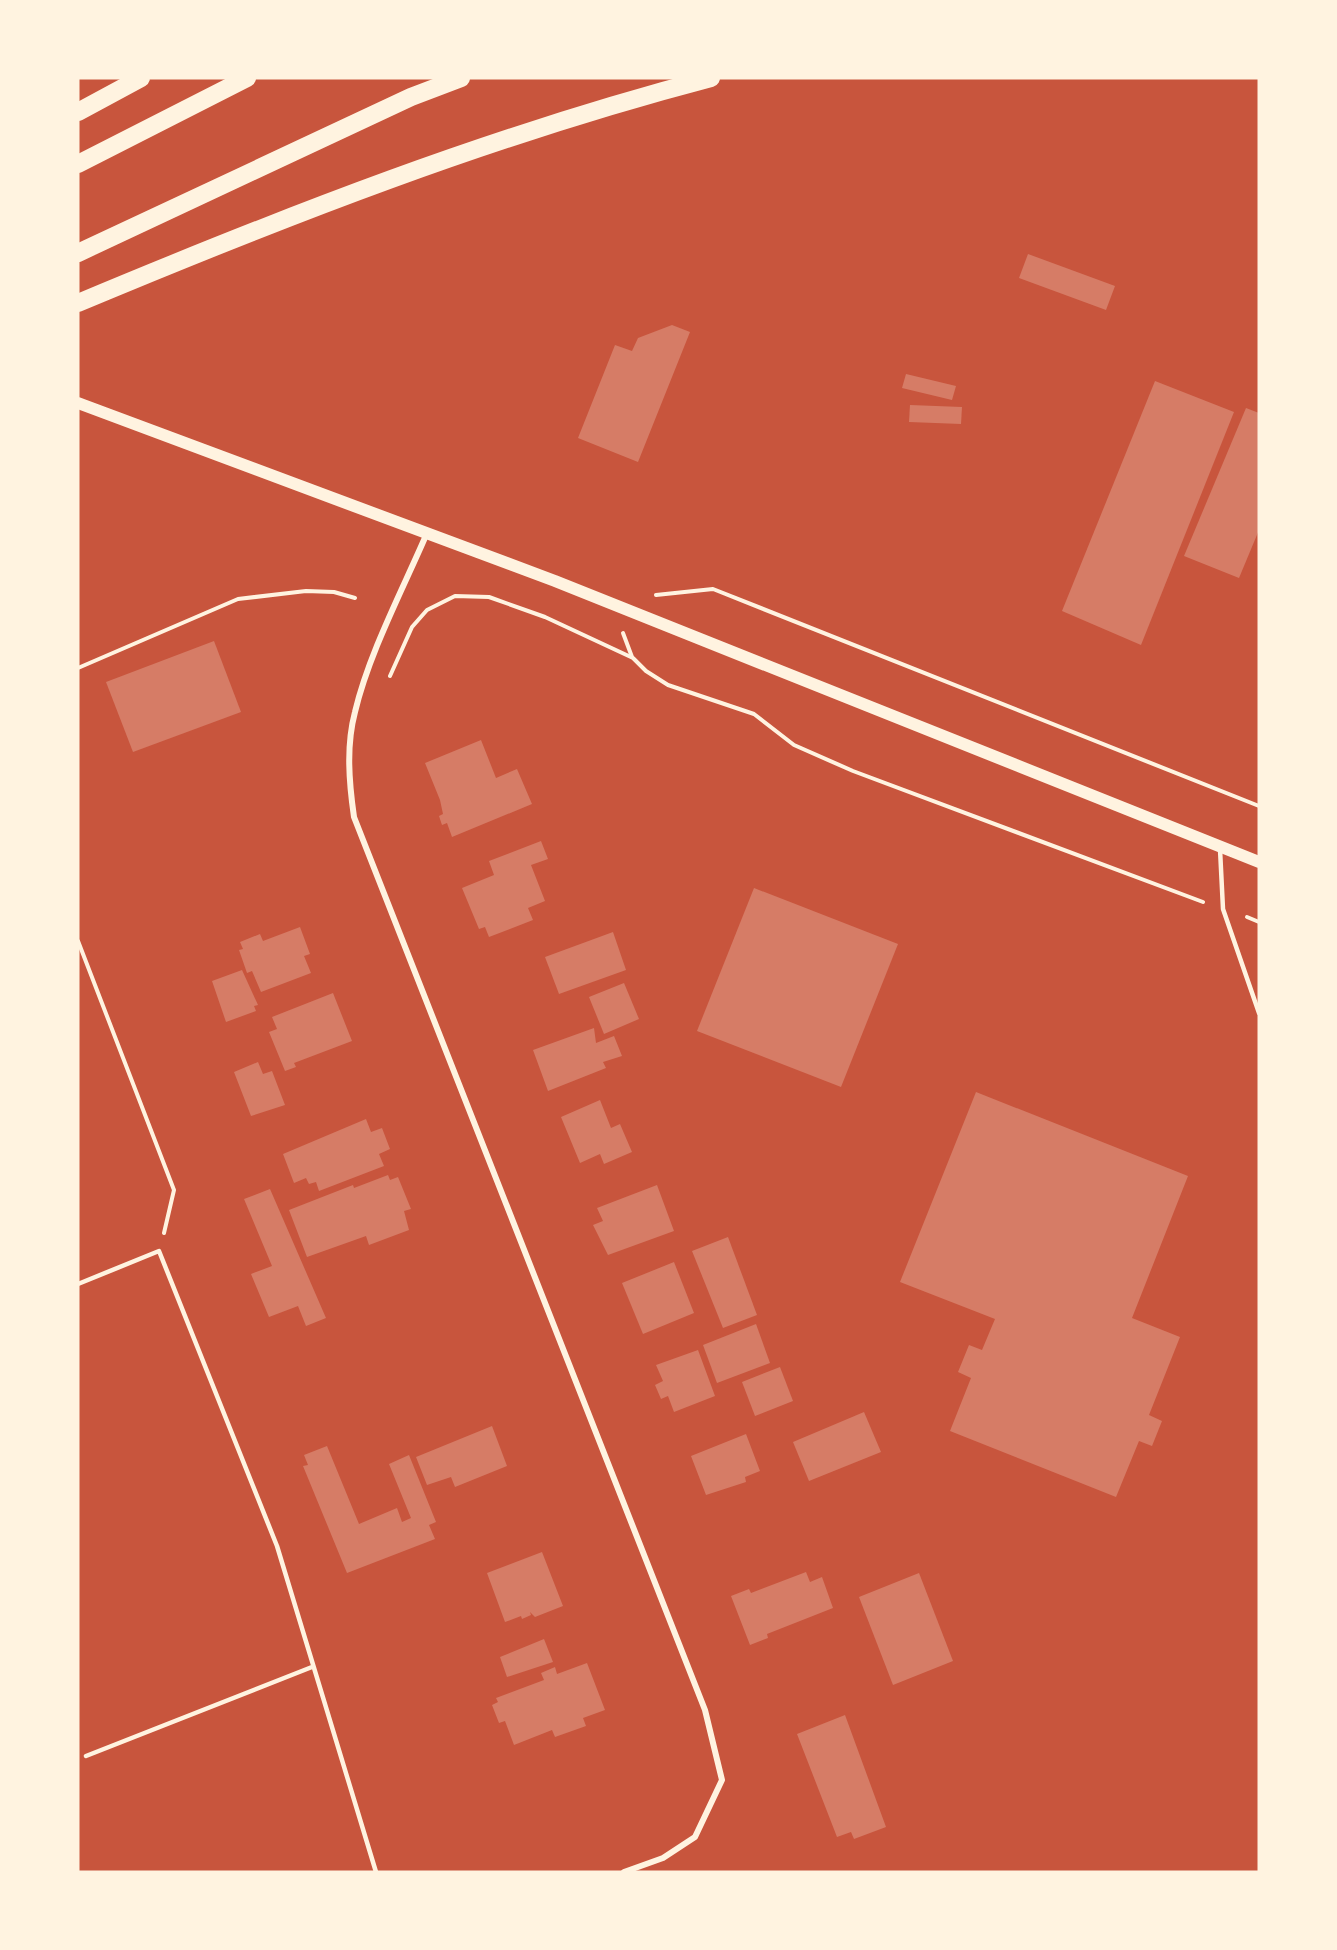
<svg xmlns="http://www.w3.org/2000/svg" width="1337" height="1950" font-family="'Alegreya Sans',sans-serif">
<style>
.building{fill:#d67c66}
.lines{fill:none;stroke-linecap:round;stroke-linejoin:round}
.path{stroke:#fff3e0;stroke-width:4}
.service{stroke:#fff3e0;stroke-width:4.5}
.minor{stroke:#fff3e0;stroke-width:6}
.secondary{stroke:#fff3e0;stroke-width:12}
.motorway{stroke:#fff3e0;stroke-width:18}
</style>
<rect width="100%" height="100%" fill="#c8553d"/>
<g class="building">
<polygon points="1028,254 1115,286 1106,310 1019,278"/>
<polygon points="672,325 690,332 638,462 578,438 615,345 632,351 638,338"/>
<polygon points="906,374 956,386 952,400 902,388"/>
<polygon points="1155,381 1234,412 1141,645 1062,611"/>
<polygon points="910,405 962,407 961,424 909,422"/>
<polygon points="1246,408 1259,413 1259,530 1239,578 1184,556"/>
<polygon points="214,641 241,712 133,752 106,682"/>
<polygon points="481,740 496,778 517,769 532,804 452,837 447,823 442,825 439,816 443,814 440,800 425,763"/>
<polygon points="541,841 548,859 531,865 545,901 528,908 533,920 489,937 485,927 479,929 462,888 494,875 489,861"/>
<polygon points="754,888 898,944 841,1087 697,1031"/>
<polygon points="300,927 310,954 304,956 311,973 261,992 252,971 247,973 239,950 243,949 240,942 260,934 263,941"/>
<polygon points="613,932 626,970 559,994 545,957"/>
<polygon points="242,970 258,1005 254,1006 256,1011 226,1022 212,981"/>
<polygon points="624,983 639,1019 604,1034 589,997"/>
<polygon points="333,993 352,1041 294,1063 296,1067 285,1071 269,1032 277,1029 272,1017"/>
<polygon points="594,1028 596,1043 614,1036 622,1056 603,1062 606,1068 548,1091 533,1050"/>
<polygon points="258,1062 263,1074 272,1071 285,1105 251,1116 234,1072"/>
<polygon points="976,1092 1188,1176 1132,1318 1180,1337 1149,1415 1162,1421 1152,1446 1139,1441 1116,1497 950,1431 971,1378 958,1372 969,1345 982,1350 995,1319 900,1282"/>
<polygon points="600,1100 611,1128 620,1124 632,1152 604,1164 600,1154 580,1163 561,1117"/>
<polygon points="366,1119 371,1132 382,1128 390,1149 379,1154 384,1166 319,1191 316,1182 309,1184 306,1178 294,1183 283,1154"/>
<polygon points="388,1175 390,1180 398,1177 411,1209 404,1211 409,1230 369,1245 366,1236 307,1257 289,1210 353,1185 354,1188"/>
<polygon points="657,1185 674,1231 608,1255 593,1225 603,1221 597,1208"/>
<polygon points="270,1189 326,1318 306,1326 298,1306 269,1317 251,1274 272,1266 244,1199"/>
<polygon points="728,1237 757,1315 723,1328 692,1251"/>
<polygon points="674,1262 694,1313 643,1334 622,1283"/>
<polygon points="756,1324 770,1363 717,1383 703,1345"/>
<polygon points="698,1350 715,1396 674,1412 668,1396 661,1399 655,1385 663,1381 656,1365"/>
<polygon points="780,1367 793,1401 755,1416 742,1382"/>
<polygon points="864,1412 881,1452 809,1481 793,1442"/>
<polygon points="492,1426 507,1466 455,1487 451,1477 427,1485 416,1457"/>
<polygon points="746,1434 760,1471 745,1477 746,1482 706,1495 691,1456"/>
<polygon points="327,1446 359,1524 397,1508 402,1522 411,1518 389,1464 409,1455 436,1522 429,1525 435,1539 347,1573 303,1466 308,1465 304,1455"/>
<polygon points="542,1552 563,1606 535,1617 530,1612 531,1615 522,1619 521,1616 505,1622 487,1573"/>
<polygon points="806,1572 810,1582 822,1577 833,1608 767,1634 768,1638 750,1645 731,1596 749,1589 751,1593"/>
<polygon points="919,1573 953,1661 893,1685 859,1597"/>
<polygon points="544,1639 553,1662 507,1677 500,1657"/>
<polygon points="587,1663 605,1710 583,1718 586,1726 555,1737 552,1730 514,1745 505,1721 499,1723 492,1705 498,1702 496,1698 544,1680 541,1673 555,1667 557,1674"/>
<polygon points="845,1715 886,1827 854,1839 851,1832 837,1837 797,1734"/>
</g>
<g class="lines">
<g class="path">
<polyline points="656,595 713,589 1259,806"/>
<polyline points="623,633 632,657"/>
<polyline points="78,668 238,599 306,591 334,592 355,598"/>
<polyline points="390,676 412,627 427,610 455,596 489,597 545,617 633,658 646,671 668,685 754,714 794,745 853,771 1203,902"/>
<polyline points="1247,917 1259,922"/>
<polyline points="78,941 174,1190 164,1233"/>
</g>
<g class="service">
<polyline points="1220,849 1223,909 1259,1013"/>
<polyline points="78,1284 159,1251 277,1546 376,1872"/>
<polyline points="86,1756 312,1667"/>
</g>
<path class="minor" d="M427,533C403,589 369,653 355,712C346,746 349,782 354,817L705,1710L722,1780L695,1837L663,1858L624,1872"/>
<polyline class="secondary" points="78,403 555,581 1259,862"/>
<g class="motorway">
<polyline points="78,112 141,78"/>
<polyline points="78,164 247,78"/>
<polyline points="78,253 411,97 461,78"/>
<path d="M78,303C286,216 493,135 711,78"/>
</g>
</g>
<rect width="1337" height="1950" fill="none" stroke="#fff3e0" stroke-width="159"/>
</svg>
